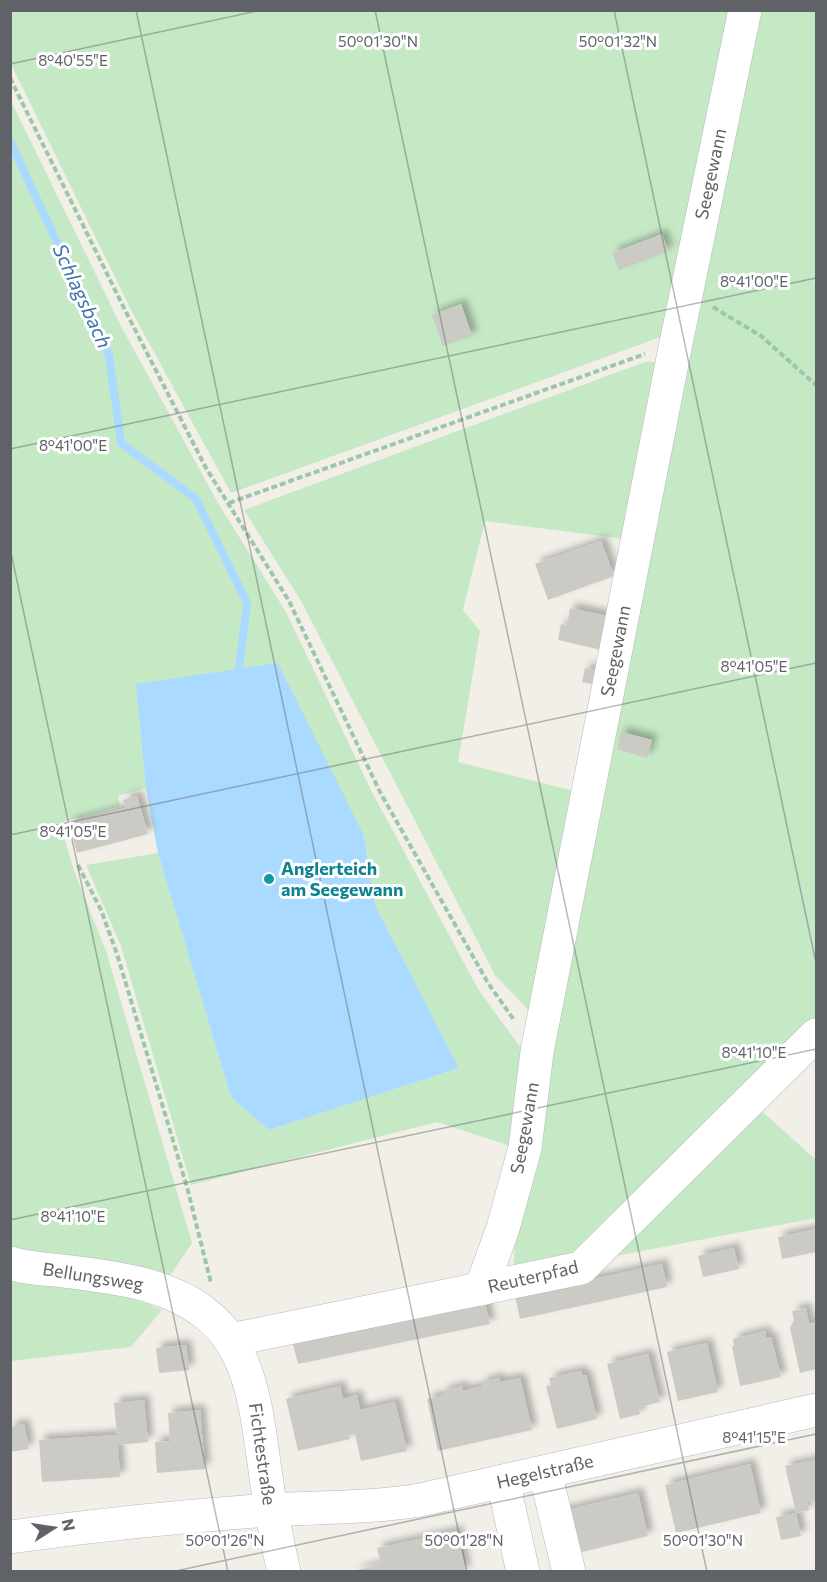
<svg xmlns="http://www.w3.org/2000/svg" width="827" height="1582" font-family="Commissioner,sans-serif">
<style>
.green{fill:#c5e8c5}
.water{fill:#aadaff}
.lines{fill:none;stroke-linecap:round;stroke-linejoin:round}
.stream{stroke:#aadaff;stroke-width:8}
.building{fill:#cccac5;filter:url(#shadow)}
.minor-casing{stroke:#b5b8bc;stroke-width:34}
.path{stroke:#9cc7a9;stroke-width:4;stroke-dasharray:6 3;stroke-linecap:butt}
.minor{stroke:#fff;stroke-width:33}
.ticks{fill:none;stroke:#5f6368;stroke-width:1.5;stroke-opacity:0.45}
.culture-dot{fill:#0f9aa8;stroke:#fff;stroke-width:2}
.labels{text-anchor:middle;stroke-width:6;stroke-linejoin:round;paint-order:stroke}
.street-label{font-size:18px;fill:#5f6368;stroke:#fff}
.culture-label{font-size:18px;font-weight:bold;fill:#0d838f;stroke:#fff;text-anchor:start}
.water-label{font-size:20px;font-style:italic;fill:#4174aa;stroke:#fff}
.ticks-label{font-size:15px;text-anchor:middle;fill:#5f6368;stroke:#fff;stroke-width:6;stroke-linejoin:round;paint-order:stroke}
</style>
<defs>
<filter id="shadow"><feDropShadow dx="5.5" dy="-5.5" stdDeviation="3" flood-color="#0004"/></filter>
</defs>
<rect width="100%" height="100%" fill="#f1efe8"/>
<g class="green">
<polygon points="11,11 731,11 669,334 231,493 132,312 11,64"/>
<polygon points="754,11 816,11 816,1020 577,1264 513,1277 515,1236"/>
<polygon points="11,101 121,326 218,503 286,612 371,790 478,989 526,1055 516,1148 437,1122 191,1185 121,946 86,865 158,853 231,1097 269,1130 459,1068 375,905 364,836 137,684 146,788 118,796 120,806 60,823 74,871 106,951 192,1243 167,1280 11,1250"/>
<polygon points="645,362 660,362 632,540 485,521 463,610 480,631 458,762 582,793 537,1019 495,975 301,601 244,510"/>
<polygon points="755,1105 816,1160 816,1218 600,1259"/>
<polygon points="10,1274 111,1289 162,1310 131,1347 11,1361"/>
</g>
<polygon class="water" points="278,663 364,836 375,905 459,1068 269,1130 231,1097 158,853 146,788 136,684"/>
<g class="lines">
<polyline class="stream" points="10,141 109,355 121,443 196,499 247,603 239,669"/>
</g>
<g class="building">
<polygon points="662,234 668,251 619,270 612,253"/>
<polygon points="461,304 472,336 443,346 432,315"/>
<polygon points="601,541 614,576 548,600 535,564"/>
<polygon points="570,608 612,617 605,651 558,640 561,624 567,626"/>
<polygon points="585,668 599,671 596,685 582,682"/>
<polygon points="621,732 652,740 647,758 617,749"/>
<polygon points="137,796 148,834 77,853 69,823 126,808 123,800"/>
<polygon points="816,1229 816,1252 782,1259 778,1237"/>
<polygon points="734,1248 739,1269 703,1277 698,1256"/>
<polygon points="662,1264 667,1287 520,1319 515,1296"/>
<polygon points="485,1303 490,1324 298,1364 293,1344"/>
<polygon points="806,1308 809,1324 816,1322 816,1369 800,1373 790,1328 794,1320 792,1311"/>
<polygon points="765,1331 766,1338 771,1337 781,1377 740,1386 732,1346 734,1346 733,1339"/>
<polygon points="707,1343 718,1392 678,1401 667,1352"/>
<polygon points="186,1345 189,1370 159,1373 156,1348"/>
<polygon points="648,1354 660,1402 639,1407 640,1414 620,1419 607,1364"/>
<polygon points="581,1371 583,1376 586,1375 597,1419 557,1429 546,1386 551,1385 549,1378"/>
<polygon points="499,1378 500,1382 520,1378 532,1430 438,1451 427,1399 444,1395 443,1391 462,1386 463,1391 483,1386 482,1382"/>
<polygon points="340,1386 343,1399 357,1395 360,1410 395,1402 407,1451 361,1461 355,1434 349,1435 350,1439 298,1451 286,1399"/>
<polygon points="144,1400 148,1442 118,1445 120,1477 42,1482 39,1440 117,1435 114,1403"/>
<polygon points="200,1410 205,1469 157,1473 155,1442 170,1441 168,1413"/>
<polygon points="24,1424 29,1449 10,1452 10,1427"/>
<polygon points="816,1460 816,1500 807,1502 809,1510 796,1513 785,1466"/>
<polygon points="750,1464 761,1513 676,1533 665,1485"/>
<polygon points="638,1493 648,1536 569,1555 558,1512"/>
<polygon points="796,1513 801,1536 781,1540 776,1517"/>
<polygon points="457,1531 466,1572 349,1572 381,1564 377,1548"/>
</g>
<g class="lines">
<defs>
<g id="minor">
<path d="M10,1263C25,1268 41,1269 55,1270C86,1274 116,1277 146,1285C250,1314 253,1386 266,1477C270,1509 277,1540 284,1572"/>
<polyline points="481,1289 503,1228 525,1148 537,1052 675,348 745,10"/>
<polyline points="231,1340 581,1268 816,1035"/>
<polyline points="545,1472 569,1572"/>
<polyline points="503,1481 523,1572"/>
<path d="M10,1537C96,1525 183,1516 270,1510C320,1507 371,1508 420,1500L816,1410"/>
</g>
</defs>
<use href="#minor" class="minor-casing"/>
<g class="path">
<polyline points="10,78 127,314 206,468 289,601 380,792 488,983 514,1020"/>
<polyline points="713,307 761,336 816,385"/>
<polyline points="229,503 645,354"/>
<polyline points="78,865 101,910 117,954 187,1187 211,1283"/>
</g>
<use href="#minor" class="minor"/>
</g>
<path class="ticks" d="M136,10L467,1572M375,10L707,1572M614,10L816,963M10,64L262,10M10,449L816,278M10,548L228,1572M10,835L816,663M10,1220L816,1049M171,1572L816,1434"/>
<circle class="culture-dot" cx="269" cy="879" r="6"/>
<g class="labels">
<g class="street-label">
<text transform="translate(711 174) rotate(-78)" y="6">Seegewann</text>
<text transform="translate(616 651) rotate(-79)" y="6">Seegewann</text>
<text transform="translate(525 1128) rotate(-80)" y="6">Seegewann</text>
<text transform="translate(93 1277) rotate(9)" y="6">Bellungsweg</text>
<text transform="translate(533 1277) rotate(-13)" y="6">Reuterpfad</text>
<text transform="translate(262 1454) rotate(82)" y="6">Fichtestraße</text>
<text transform="translate(545 1472) rotate(-13)" y="6">Hegelstraße</text>
</g>
<g class="culture-label">
<text x="281" y="875">Anglerteich<tspan x="281" dy="21">am Seegewann</tspan></text>
</g>
<g class="water-label">
<text transform="translate(82 296) rotate(65)" y="7">Schlagsbach</text>
</g>
</g>
<g class="ticks-label">
<text x="378" y="47">50°01'30"N</text>
<text x="618" y="47">50°01'32"N</text>
<text x="73" y="66">8°40'55"E</text>
<text x="754" y="287">8°41'00"E</text>
<text x="73" y="451">8°41'00"E</text>
<text x="754" y="672">8°41'05"E</text>
<text x="73" y="837">8°41'05"E</text>
<text x="754" y="1058">8°41'10"E</text>
<text x="73" y="1222">8°41'10"E</text>
<text x="754" y="1443">8°41'15"E</text>
<text x="225" y="1546">50°01'26"N</text>
<text x="464" y="1546">50°01'28"N</text>
<text x="703" y="1546">50°01'30"N</text>
</g>
<rect width="827" height="1582" fill="none" stroke="#5f6368" stroke-width="24"/>
<g transform="translate(54 1528) rotate(78)" stroke="#ffffff" stroke-width="4.5" paint-order="stroke">
<path d="M0-4.5L10 22L0 15L-10 22Z" fill="#5f6368"/>
<text y="-9" font-size="16" font-weight="bold" text-anchor="middle" fill="#5f6368">N</text>
</g>
</svg>
